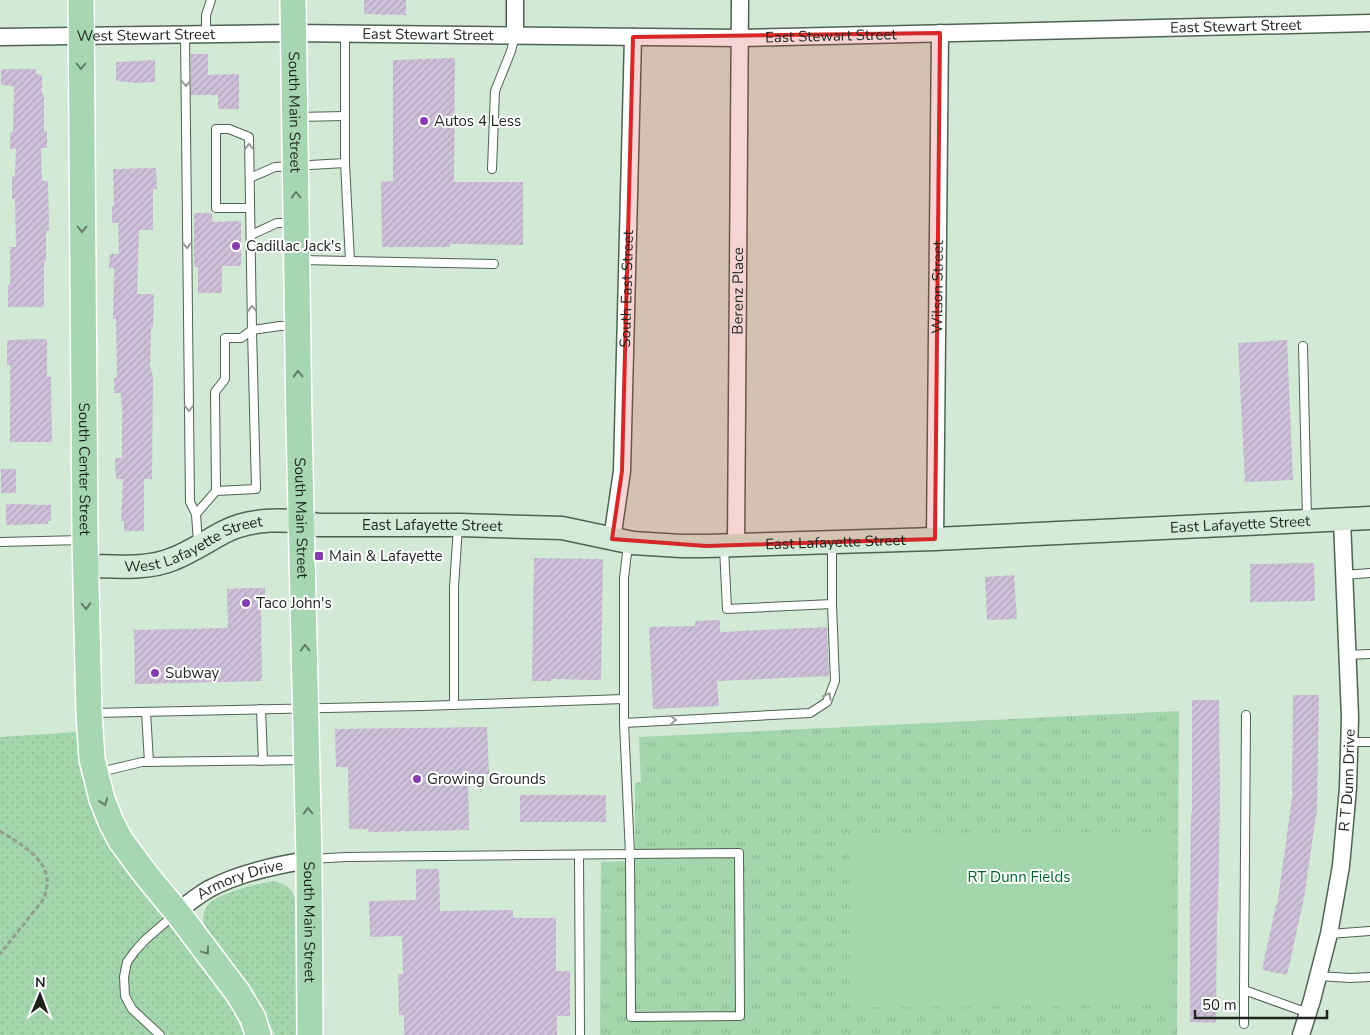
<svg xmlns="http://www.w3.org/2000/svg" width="1370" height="1035" font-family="'Nunito Sans',sans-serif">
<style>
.grass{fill:url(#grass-dots)}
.park{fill:url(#park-tufts)}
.garden{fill:#a4d6ad}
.building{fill:url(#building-hatch)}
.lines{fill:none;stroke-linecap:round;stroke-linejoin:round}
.lane-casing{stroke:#4f6352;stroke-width:10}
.street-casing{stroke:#4f6352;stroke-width:19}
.secondary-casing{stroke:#4f6352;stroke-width:25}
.primary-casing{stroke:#fff;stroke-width:28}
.path{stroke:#8fa091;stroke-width:3;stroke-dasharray:5 2.5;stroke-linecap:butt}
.lane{stroke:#fff;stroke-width:8}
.street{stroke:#fff;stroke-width:16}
.secondary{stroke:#d3ebd8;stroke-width:22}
.primary{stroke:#a7d7b2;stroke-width:25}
.oneway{stroke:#627e68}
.oneway2{stroke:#999c99}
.marked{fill:#d62828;fill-opacity:0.2;stroke:#d62828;stroke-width:4;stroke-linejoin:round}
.poi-dot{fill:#843cae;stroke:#fff;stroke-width:2}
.labels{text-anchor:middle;stroke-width:4;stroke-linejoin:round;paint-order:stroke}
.street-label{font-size:15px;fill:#1c241d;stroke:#fff}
.poi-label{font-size:15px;fill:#1c241d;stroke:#fff;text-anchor:start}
.park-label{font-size:15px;fill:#006529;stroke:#fff}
</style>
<defs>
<pattern id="grass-dots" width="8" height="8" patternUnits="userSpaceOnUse" patternTransform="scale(1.25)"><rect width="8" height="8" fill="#a4d6ad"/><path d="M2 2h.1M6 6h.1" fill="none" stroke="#8db894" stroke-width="1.8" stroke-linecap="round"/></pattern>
<pattern id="park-tufts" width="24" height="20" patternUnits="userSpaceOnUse" patternTransform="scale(1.25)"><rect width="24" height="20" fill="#a4d6ad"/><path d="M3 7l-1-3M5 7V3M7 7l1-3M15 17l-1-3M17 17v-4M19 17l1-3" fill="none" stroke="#8db894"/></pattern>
<pattern id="building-hatch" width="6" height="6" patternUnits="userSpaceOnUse" patternTransform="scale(1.25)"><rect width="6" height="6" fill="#cdc0d8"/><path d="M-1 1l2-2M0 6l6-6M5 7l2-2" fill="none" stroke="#afa5b9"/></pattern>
</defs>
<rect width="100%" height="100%" fill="#d2e9d5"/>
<g class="grass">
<path d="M78,732C79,751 80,770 86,789C91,806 102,833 111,848C137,889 171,925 200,963C217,986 234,1008 244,1035H0V737Z"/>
<path d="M274,881C285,884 294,889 295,901L297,1035H275C256,996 232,963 205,929C203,922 202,913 207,906C217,893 258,884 274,881Z"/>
</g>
<polygon class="park" points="1179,711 1177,1035 600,1035 601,862 635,861 635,783 641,782 639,737"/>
<polygon class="garden" points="1172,832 1172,1005 851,1007 851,833"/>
<g class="building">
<polygon points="364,0 406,0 406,15 364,14"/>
<polygon points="191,54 208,54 208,75 239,74 239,109 218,109 218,95 191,95"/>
<polygon points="455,58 454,182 523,182 523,245 450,244 450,247 382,247 381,182 393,181 393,60"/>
<polygon points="155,60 155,82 138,83 116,81 116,62"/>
<polygon points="8,69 36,69 36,74 42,75 42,94 44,94 44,131 47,131 47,148 41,148 42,181 48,181 49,230 46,231 46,261 44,261 44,307 8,307 8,285 10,285 10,247 16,247 15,199 12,199 12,176 15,176 16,149 10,149 10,132 13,132 14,86 1,85 1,70"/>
<polygon points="156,168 157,189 153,189 153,230 139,230 137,294 154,294 153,327 151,327 150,367 153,376 152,479 144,479 144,531 124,531 124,521 121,521 123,479 116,479 115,458 122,458 122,410 121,393 114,393 114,378 117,378 116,319 113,319 114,268 109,268 110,254 119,254 118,223 112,223 112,206 114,206 113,169"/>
<polygon points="194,213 212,213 212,222 241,221 241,266 222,266 222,293 198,293 198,267 194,267"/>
<polygon points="47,339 47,377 51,377 52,442 10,442 10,365 7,365 7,340"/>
<polygon points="1287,340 1293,480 1245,482 1238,343"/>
<rect x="1" y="469" width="15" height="24"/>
<polygon points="6,504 51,505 51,521 48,521 48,524 6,525"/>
<polygon points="534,558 603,559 601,680 551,679 551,681 532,681"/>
<polygon points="1314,563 1315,601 1250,602 1250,564"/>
<polygon points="1014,575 1017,619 987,620 985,577"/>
<polygon points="249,588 265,588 266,607 261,607 262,681 135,684 134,630 228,628 227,589"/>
<polygon points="720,620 720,632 827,627 829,676 717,681 719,706 653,709 649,627 695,626 695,621"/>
<polygon points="1293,695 1319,695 1317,809 1304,898 1287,975 1262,970 1276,905 1277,906 1293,791 1292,791"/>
<polygon points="1192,700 1219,700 1220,797 1218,911 1217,911 1216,1023 1190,1022 1190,910 1191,813 1192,813"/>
<polygon points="487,727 489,774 468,774 469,830 369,832 368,829 349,829 348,767 336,767 335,729"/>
<rect x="520" y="795" width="86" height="27"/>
<polygon points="416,869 439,869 440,911 513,910 513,918 556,918 556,971 570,971 570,1016 557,1016 557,1035 404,1035 404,1015 399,1015 398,974 403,974 402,936 370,937 369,901 416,900"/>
</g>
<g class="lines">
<defs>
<g id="lane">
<polyline points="185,34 190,502 196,514 198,543"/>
<polyline points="206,34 206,15 211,0"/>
<polyline points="297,117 345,116"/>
<polyline points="345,163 350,261"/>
<polyline points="492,169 495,91 511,51 515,36"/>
<polyline points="250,178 275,167 345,163 345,33"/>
<polyline points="250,208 216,208 216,129 229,129 249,137 252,330 280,326 293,326"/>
<polyline points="251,235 277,223 294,223"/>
<polyline points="301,260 494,264"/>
<polygon points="252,330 256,489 216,491 215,392 225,379 225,338 241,338"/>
<polyline points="1303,346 1307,519"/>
<polyline points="196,514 216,491"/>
<polyline points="0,542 83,540"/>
<polyline points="724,548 727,609 832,604 832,544"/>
<polyline points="1344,575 1370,573"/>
<polyline points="1347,655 1370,654"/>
<polyline points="454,705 454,587 458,527"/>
<polyline points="261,709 263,761"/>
<polyline points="146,712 149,762"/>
<polyline points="93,713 422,706 624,699"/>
<polyline points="1246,715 1244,990 1308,1013"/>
<polyline points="624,723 810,713 827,702 835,681 832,604"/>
<polyline points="1349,742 1370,742"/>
<polyline points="100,772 142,762 305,760"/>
<polygon points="739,853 740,1016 631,1017 630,854"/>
<polyline points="579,855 580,1035"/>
<polyline points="311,859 346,857 630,854 624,723 624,578 628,545"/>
<polyline points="1329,934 1370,931"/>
<polyline points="1318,976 1350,978 1370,977"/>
<polyline points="1244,1024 1244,990"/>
<polyline points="160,1035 132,1009 125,996 124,977 127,962 135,951 145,940 175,914"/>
</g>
<g id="street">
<polyline points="515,36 515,0"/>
<path id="s1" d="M0,37L293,33L740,38L1370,23"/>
<path id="s2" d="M612,539L622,471L633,37"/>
<path id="s3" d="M935,539L940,33"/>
<path id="s4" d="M736,545L740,0"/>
<path id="s5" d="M177,912C187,904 197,896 209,889C239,873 276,865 309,860"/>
<path id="s6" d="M1301,1035L1312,1000L1329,934L1341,866L1348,788L1350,717L1342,520"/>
</g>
<g id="secondary">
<path id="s7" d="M86,566C114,566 147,570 173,559C191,552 207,541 224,532C250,518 291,518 318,525H459L562,528L633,543L681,546H706L935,539L1370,518"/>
</g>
<g id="primary">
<path id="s8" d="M81,0L85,540L89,713L92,759L102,799L111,822L121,841L147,876L177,912L238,993L253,1018L258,1035"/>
<path id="s9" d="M293,0L299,423L309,860L310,1035"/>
</g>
</defs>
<use href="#lane" class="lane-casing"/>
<use href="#street" class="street-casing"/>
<use href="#secondary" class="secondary-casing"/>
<use href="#primary" class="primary-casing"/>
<path class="path" d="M0,831C26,848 59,864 43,900L0,954"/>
<use href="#lane" class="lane"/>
<use href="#street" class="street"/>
<use href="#secondary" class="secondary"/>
<use href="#primary" class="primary"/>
</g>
<defs><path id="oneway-chevron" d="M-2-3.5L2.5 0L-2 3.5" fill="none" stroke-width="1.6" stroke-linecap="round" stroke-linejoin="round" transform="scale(1.25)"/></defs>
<g class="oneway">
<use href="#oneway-chevron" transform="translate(81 66) rotate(90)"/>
<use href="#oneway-chevron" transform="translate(296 195) rotate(-91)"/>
<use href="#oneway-chevron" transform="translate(82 229) rotate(90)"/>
<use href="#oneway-chevron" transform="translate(298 374) rotate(-91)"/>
<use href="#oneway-chevron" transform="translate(86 606) rotate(89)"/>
<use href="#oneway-chevron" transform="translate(305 648) rotate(-91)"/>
<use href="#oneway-chevron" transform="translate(104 802) rotate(70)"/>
<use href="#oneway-chevron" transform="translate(308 811) rotate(-92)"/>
<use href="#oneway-chevron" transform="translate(206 951) rotate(53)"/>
</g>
<g class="oneway2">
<use href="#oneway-chevron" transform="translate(186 83) rotate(89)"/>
<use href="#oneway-chevron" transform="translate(249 147) rotate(-91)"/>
<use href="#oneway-chevron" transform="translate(187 245) rotate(89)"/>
<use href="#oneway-chevron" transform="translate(252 309) rotate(-91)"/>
<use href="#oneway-chevron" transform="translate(189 408) rotate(89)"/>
<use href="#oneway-chevron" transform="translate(828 696) rotate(-61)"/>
<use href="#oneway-chevron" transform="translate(673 720) rotate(-3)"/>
</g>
<path class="marked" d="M940,33L935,539L706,546L612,539L622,471L633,37Z"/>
<g class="poi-dot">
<circle cx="424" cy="121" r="5"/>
<circle cx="236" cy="246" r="5"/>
<rect x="314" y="551" width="10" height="10" rx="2.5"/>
<circle cx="246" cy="603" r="5"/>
<circle cx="155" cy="673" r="5"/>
<circle cx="417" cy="779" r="5"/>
</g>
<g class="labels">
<g class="street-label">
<text dy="5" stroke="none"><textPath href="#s1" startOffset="1236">East Stewart Street</textPath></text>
<text dy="5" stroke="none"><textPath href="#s1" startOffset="428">East Stewart Street</textPath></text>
<text dy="5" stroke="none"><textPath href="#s1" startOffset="146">West Stewart Street</textPath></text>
<text dy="5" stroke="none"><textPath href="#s1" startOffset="831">East Stewart Street</textPath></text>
<text dy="5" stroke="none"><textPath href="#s9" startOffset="112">South Main Street</textPath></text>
<text dy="5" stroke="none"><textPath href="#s3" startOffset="252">Wilson Street</textPath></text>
<text dy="5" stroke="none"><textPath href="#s2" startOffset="251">South East Street</textPath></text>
<text dy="5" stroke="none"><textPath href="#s4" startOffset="254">Berenz Place</textPath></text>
<text dy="5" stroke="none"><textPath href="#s8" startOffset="469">South Center Street</textPath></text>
<text dy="5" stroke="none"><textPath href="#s9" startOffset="518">South Main Street</textPath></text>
<text dy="5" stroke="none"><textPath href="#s7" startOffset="1166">East Lafayette Street</textPath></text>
<text dy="5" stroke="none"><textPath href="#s7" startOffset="356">East Lafayette Street</textPath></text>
<text dy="5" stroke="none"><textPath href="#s7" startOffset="761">East Lafayette Street</textPath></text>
<text dy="5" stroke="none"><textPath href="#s7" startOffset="112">West Lafayette Street</textPath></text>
<text dy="5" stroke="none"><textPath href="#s6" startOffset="260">R T Dunn Drive</textPath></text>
<text dy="5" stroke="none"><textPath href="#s5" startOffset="72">Armory Drive</textPath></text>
<text dy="5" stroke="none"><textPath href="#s9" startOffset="922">South Main Street</textPath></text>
</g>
<g class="poi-label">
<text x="434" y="126">Autos 4 Less</text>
<text x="246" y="251">Cadillac Jack's</text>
<text x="329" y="561">Main &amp; Lafayette</text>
<text x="256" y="608">Taco John's</text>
<text x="165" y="678">Subway</text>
<text x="427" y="784">Growing Grounds</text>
</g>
<g class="park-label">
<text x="1019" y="882">RT Dunn Fields</text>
</g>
</g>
<g transform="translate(40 995) rotate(1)" stroke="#ffffff" stroke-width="4" paint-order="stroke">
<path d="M0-4L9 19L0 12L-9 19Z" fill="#1c241d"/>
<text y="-8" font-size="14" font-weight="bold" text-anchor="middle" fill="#1c241d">N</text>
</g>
<path d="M1195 1010v8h132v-8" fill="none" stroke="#1c241d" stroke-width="2.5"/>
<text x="1202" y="1010" font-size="15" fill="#1c241d" stroke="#ffffff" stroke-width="4" paint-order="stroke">50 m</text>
</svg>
